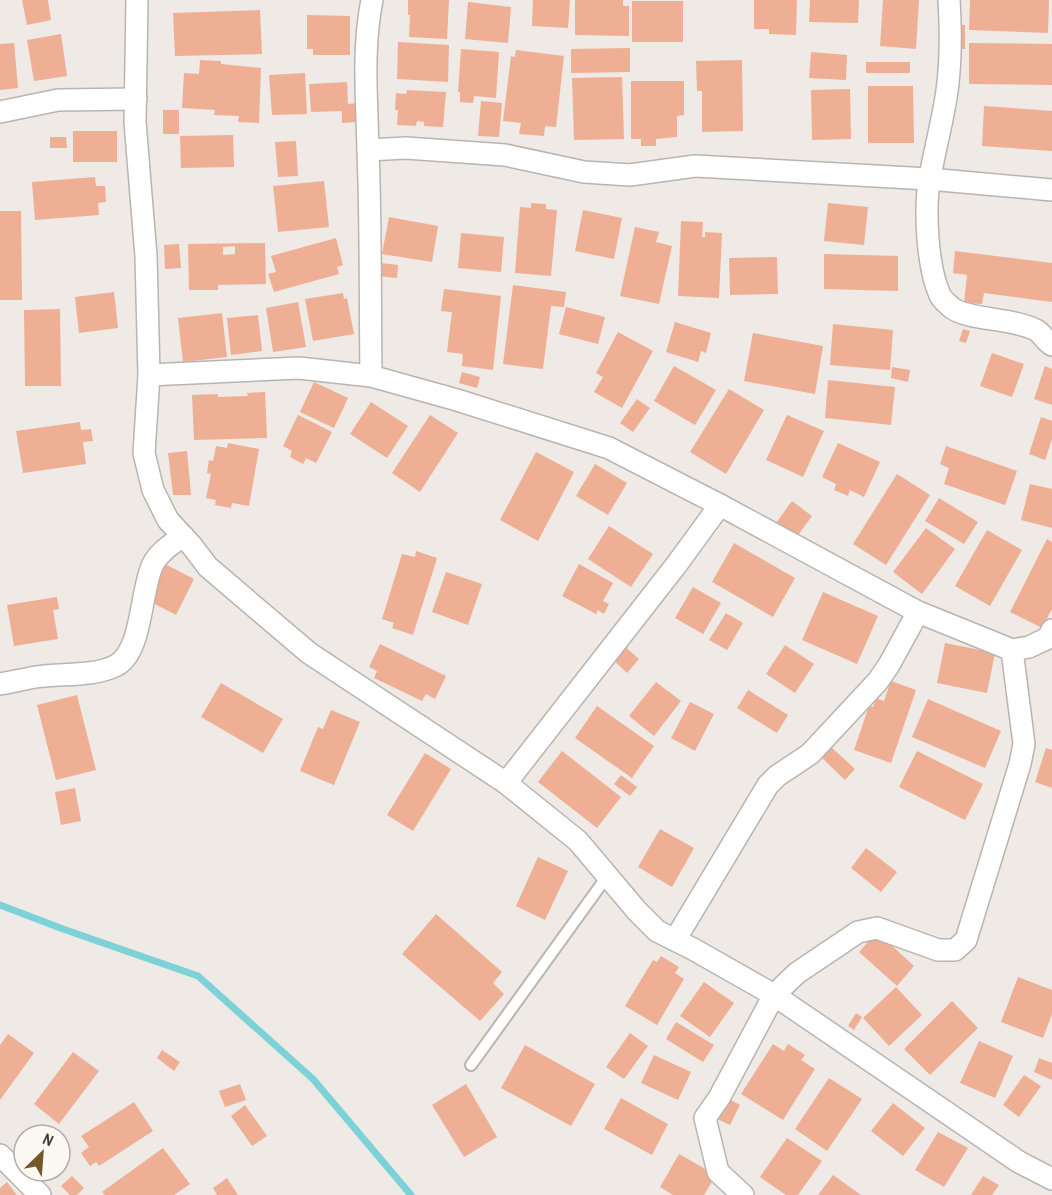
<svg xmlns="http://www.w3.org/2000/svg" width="1052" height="1195" font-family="'Archivo Narrow',sans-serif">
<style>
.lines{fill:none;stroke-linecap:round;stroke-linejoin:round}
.stream{stroke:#7dd2d7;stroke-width:7}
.building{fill:#eeaf94;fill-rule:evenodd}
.service-casing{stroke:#b9b4af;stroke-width:14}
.minor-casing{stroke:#b9b4af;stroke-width:24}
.service{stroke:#fff;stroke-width:10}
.minor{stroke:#fff;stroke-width:21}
</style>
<rect width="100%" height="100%" fill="#efeae5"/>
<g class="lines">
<polyline class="stream" points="0,905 63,929 198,976 313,1079 411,1195"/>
</g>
<g class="building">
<polygon points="22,0 48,0 51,20 27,25"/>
<polygon points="408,0 449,0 447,39 409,37 410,15 408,15"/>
<polygon points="533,0 570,0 568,28 532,26"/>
<polygon points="575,0 623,0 623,6 629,6 629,36 575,35"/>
<polygon points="754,0 797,0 796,35 769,34 769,29 754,29"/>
<polygon points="810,0 859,0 858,23 809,22"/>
<polygon points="883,0 919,0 916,49 880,46"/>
<polygon points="970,0 1049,0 1048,33 969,30"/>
<rect x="632" y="1" width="51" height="41"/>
<polygon points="468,2 511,7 508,43 465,39"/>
<polygon points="260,10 262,54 175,56 173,13"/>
<polygon points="307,15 350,16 350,55 313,55 313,49 307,49"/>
<polygon points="956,25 965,25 965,49 955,49"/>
<polygon points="61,34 67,76 34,81 27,40"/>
<polygon points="398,42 449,45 448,82 397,79"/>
<polygon points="14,43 18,88 0,90 0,44"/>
<polygon points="969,43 1052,44 1052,85 969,84"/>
<polygon points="630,48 630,72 571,73 571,49"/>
<polygon points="461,49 499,52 496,98 474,96 473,103 460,102 460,92 458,92"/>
<polygon points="516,50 564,56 556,127 545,126 544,136 519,134 521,123 503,121 511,56 515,57"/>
<polygon points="811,52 847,55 846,80 809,78"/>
<polygon points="200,60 221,61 221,64 261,68 259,123 238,122 239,116 214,115 215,110 182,108 184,73 199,74"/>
<polygon points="742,60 743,131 702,132 702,91 697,91 696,61"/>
<rect x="866" y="62" width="44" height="11"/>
<polygon points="305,73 307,114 272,115 269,75"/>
<polygon points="622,77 624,139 574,140 572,78"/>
<polygon points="631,81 684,81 684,115 677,116 677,137 656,139 656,146 641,146 641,139 631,139"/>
<polygon points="347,82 348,104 357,103 358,122 342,123 342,111 311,112 309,84"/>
<polygon points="868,86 913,86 914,143 868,143"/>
<polygon points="850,89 851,139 812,140 811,90"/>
<polygon points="407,90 446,92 443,127 424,126 424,122 417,121 416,126 397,125 398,110 395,110 396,93 406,94"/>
<polygon points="481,101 502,103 499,137 478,136"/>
<polygon points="984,106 1052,111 1052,151 982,146"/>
<rect x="163" y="110" width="16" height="24"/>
<rect x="73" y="131" width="44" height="31"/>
<polygon points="233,135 234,167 181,168 180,136"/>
<polygon points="50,137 66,137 67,148 50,148"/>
<polygon points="296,141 298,176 278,177 275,142"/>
<polygon points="95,177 96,186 105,186 106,202 98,203 99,215 35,220 32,182"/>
<polygon points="324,181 329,227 278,232 273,186"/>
<polygon points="531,203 546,204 546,209 557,210 551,276 515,273 520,207 531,208"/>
<polygon points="828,203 868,207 864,245 824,241"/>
<polygon points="583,210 622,218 614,259 575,251"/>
<polygon points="0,211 21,211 22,300 0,300"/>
<polygon points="389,217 438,226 432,262 382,254"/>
<polygon points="681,221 703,222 702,237 705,237 705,232 722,233 719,298 678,296"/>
<polygon points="635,227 659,232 656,242 672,246 659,304 620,296"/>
<polygon points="461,233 504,237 501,272 458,268"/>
<polygon points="336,238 343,265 337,267 339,274 274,292 268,274 276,272 271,256"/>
<path d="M265,243L266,284L218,285V290H189L188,244ZM235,246V254L223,255V247Z"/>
<polygon points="179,244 181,268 165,269 164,245"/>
<polygon points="955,251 1052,263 1052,302 984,293 982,304 964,303 967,275 953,273"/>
<polygon points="824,254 898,256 898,291 824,289"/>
<polygon points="777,257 778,294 730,295 729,258"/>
<polygon points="380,263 398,265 397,278 378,276"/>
<polygon points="513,285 566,292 564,307 551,306 543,369 503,364"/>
<polygon points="444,289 501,296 493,370 462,366 463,354 447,352 452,312 441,311"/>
<polygon points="114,292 118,328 79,333 75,297"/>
<polygon points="343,293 344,299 347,298 354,334 313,341 305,299"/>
<polygon points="298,302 306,347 273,352 266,308"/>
<polygon points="566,307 605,317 598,344 559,334"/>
<polygon points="60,309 61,386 25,386 24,310"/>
<polygon points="222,313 227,357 183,362 178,318"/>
<polygon points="258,315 262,351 231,355 227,318"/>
<polygon points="675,322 711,333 706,353 701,351 698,362 666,352"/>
<polygon points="833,324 893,330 890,370 830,365"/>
<polygon points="963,329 970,331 966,343 959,341"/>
<polygon points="618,332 653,351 622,408 594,392 603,377 596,373"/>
<polygon points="753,333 823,346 815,394 744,381"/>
<polygon points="992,353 1024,364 1012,397 980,386"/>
<polygon points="674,366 716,390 695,425 654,401"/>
<polygon points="1045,366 1052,369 1052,405 1034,399"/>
<polygon points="892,367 910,370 908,382 891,378"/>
<polygon points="462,372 480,377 477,388 459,383"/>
<polygon points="828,380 895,387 891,425 825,418"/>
<polygon points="314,382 348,398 334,428 300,412"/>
<polygon points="729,389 764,410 726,474 690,452"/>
<polygon points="265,392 267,438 194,440 192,395 218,394 218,397 248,396 247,393"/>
<polygon points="637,399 650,408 633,432 620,423"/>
<polygon points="371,402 408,426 387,458 350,434"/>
<polygon points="298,415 332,432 316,463 306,458 303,464 290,457 292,451 283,446"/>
<polygon points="430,415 458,433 420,492 392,473"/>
<polygon points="787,415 824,431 803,477 766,460"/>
<polygon points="1041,417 1052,421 1052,439 1045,460 1029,454"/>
<polygon points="80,422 81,430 91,429 93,441 83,442 86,464 23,473 16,431"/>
<polygon points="228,443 259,449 249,506 232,503 231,508 215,505 216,500 206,498 211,474 207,473 209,460 213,461 216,446 227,448"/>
<polygon points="838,443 880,462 864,497 850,490 848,496 834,490 836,484 822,477"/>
<polygon points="946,446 1017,471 1005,505 944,484 949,468 940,464"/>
<polygon points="187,451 191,495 173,495 168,453"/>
<polygon points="536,452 574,472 538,541 500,520"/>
<polygon points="595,464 627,483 608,515 576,496"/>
<polygon points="897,474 930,495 886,565 853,544"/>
<polygon points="1030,484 1052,489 1052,528 1021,520"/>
<polygon points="939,498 978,522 964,544 925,521"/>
<polygon points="792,501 812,516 796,538 776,523"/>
<polygon points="609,526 653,554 631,587 588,559"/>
<polygon points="926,528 955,549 922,594 893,572"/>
<polygon points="987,530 1022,550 990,606 955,586"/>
<polygon points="1047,539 1052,542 1052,609 1042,628 1010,612"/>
<polygon points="734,543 795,578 773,617 712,582"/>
<polygon points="416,551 437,558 413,635 392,628 394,623 382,619 402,554 415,557"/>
<polygon points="165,564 194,579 176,615 147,600"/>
<polygon points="579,564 613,583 603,601 609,604 604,614 598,610 596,614 562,596"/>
<polygon points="446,572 482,584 468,625 432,612"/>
<polygon points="693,587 721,603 703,634 675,618"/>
<polygon points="823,592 878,616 857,664 802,640"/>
<polygon points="57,597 59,609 53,610 58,639 14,646 7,605"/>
<polygon points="726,613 743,623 727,650 709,640"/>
<polygon points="620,642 639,659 627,673 608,655"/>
<polygon points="945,643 995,653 987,693 937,683"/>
<polygon points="380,644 446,676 435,699 426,694 422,701 374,678 377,671 369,667"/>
<polygon points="785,645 814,664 795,693 766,674"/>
<polygon points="891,681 916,690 891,763 854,750 869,706 873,707 876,698 884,701"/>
<polygon points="656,682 681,701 654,736 629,716"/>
<polygon points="221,683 283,719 263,753 201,717"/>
<polygon points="748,690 788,715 777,733 737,708"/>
<polygon points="77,695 96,770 56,780 37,705"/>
<polygon points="928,699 1001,731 985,768 912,737"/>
<polygon points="690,702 714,714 695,751 671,738"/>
<polygon points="597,706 654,746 632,778 575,738"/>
<polygon points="331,710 360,722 334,785 300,771 318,727 323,729"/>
<polygon points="830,746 855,769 845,780 821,757"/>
<polygon points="1046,748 1052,750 1052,788 1035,782"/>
<polygon points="562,751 621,797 597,828 538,782"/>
<polygon points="917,751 983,784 965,820 899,787"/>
<polygon points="425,753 451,769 413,831 387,815"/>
<polygon points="621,775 637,787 630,796 614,784"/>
<polygon points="75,788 81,821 61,825 55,792"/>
<polygon points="660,829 694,848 672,887 638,867"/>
<polygon points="866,848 897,872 881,892 851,868"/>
<polygon points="538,857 568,871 545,920 516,906"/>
<polygon points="436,914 502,972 493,983 504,994 480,1021 402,954"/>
<polygon points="877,932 914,966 897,986 859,952"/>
<polygon points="661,956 679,967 675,973 684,979 657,1025 625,1006 653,960 657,962"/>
<polygon points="1018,977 1052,990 1052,1014 1043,1038 1001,1022"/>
<polygon points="704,982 734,1003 710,1037 680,1016"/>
<polygon points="896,987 922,1015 889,1046 863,1018"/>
<polygon points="952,1001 978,1028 930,1075 904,1049"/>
<polygon points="856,1013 862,1017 854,1030 848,1026"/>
<polygon points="676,1022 714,1045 703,1062 666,1039"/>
<polygon points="630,1033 648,1046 624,1079 606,1067"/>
<polygon points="8,1034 34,1053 0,1100 0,1045"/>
<polygon points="979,1041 1013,1056 995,1098 960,1083"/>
<polygon points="773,1044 784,1051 788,1044 805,1055 801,1060 815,1069 783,1120 741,1094"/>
<polygon points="525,1045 595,1084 571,1126 501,1088"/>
<polygon points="162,1050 180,1062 174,1071 157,1058"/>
<polygon points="73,1052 99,1071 59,1124 34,1104"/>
<polygon points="654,1055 691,1072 678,1100 641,1083"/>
<polygon points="1039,1058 1052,1063 1052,1080 1034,1072"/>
<polygon points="1024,1075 1041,1086 1019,1117 1003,1105"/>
<polygon points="829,1078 862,1099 827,1151 795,1129"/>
<polygon points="240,1084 246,1100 225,1107 219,1091"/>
<polygon points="466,1084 497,1137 464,1157 432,1105"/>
<polygon points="726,1097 740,1105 730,1125 715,1118"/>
<polygon points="621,1098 668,1124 652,1155 604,1129"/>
<polygon points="134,1102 153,1131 99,1166 96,1162 90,1166 81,1153 89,1147 81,1136"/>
<polygon points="893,1103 925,1128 903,1156 871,1131"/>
<polygon points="245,1105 267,1136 252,1146 231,1116"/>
<polygon points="938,1132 968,1148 944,1187 915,1170"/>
<polygon points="787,1138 822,1161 798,1195 786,1195 760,1177"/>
<polygon points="163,1148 190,1184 174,1195 105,1195 102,1192"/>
<polygon points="679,1154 716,1175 704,1195 673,1195 660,1187"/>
<polygon points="833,1175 861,1195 818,1195"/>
<polygon points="72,1176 84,1188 77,1195 70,1195 61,1186"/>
<polygon points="983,1176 999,1185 992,1195 971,1195"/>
<polygon points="227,1178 238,1195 217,1195 213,1188"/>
<polygon points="7,1182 17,1195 0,1195 0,1188"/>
</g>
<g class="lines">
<defs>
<polyline id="service" points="471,1065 608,875"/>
<g id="minor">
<polyline points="137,0 135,122 146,256 149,375 144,453 153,490 168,520 192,546 208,567 309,653 506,783 578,841 637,911 657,931 693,949 774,995 1019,1162 1052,1179"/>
<path d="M949,0C951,31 951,61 947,91C943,120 935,148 930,177C924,207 927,267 940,295C942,300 948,304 952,308C968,320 1013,318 1036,330C1042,333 1045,341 1052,345"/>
<polyline points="0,112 58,100 136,99"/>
<polyline points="368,150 406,148 505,155 584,172 630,175 695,166 929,179 1052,190"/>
<polyline points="149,375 299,368 371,376 457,400 609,448 720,505 918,612 1012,650 1029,647 1048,638 1052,630"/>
<path d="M371,376C370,301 371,226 368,151C367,100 362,50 372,0"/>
<path d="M0,684C12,682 24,679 36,677C61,673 92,677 115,666C143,653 140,590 153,564C159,552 172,544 183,536"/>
<polyline points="506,783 677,564 720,505"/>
<polyline points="675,940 768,785 777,776 810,754 878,681 889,665 918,612"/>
<polyline points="0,1155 40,1195"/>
<polyline points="743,1195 718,1172 705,1118 719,1098 774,995 797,973 858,932 877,928 938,950 955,950 966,940 1020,764 1024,744 1012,650"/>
</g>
</defs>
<use href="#service" class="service-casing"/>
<use href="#minor" class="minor-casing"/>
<use href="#service" class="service"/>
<use href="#minor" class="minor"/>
</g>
<g transform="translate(42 1153) rotate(25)"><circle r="28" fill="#fcf8f2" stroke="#b0aca8" stroke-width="1.5"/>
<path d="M0-4.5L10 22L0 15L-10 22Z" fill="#715929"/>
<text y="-9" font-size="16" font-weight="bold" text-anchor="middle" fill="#3d3b39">N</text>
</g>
</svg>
